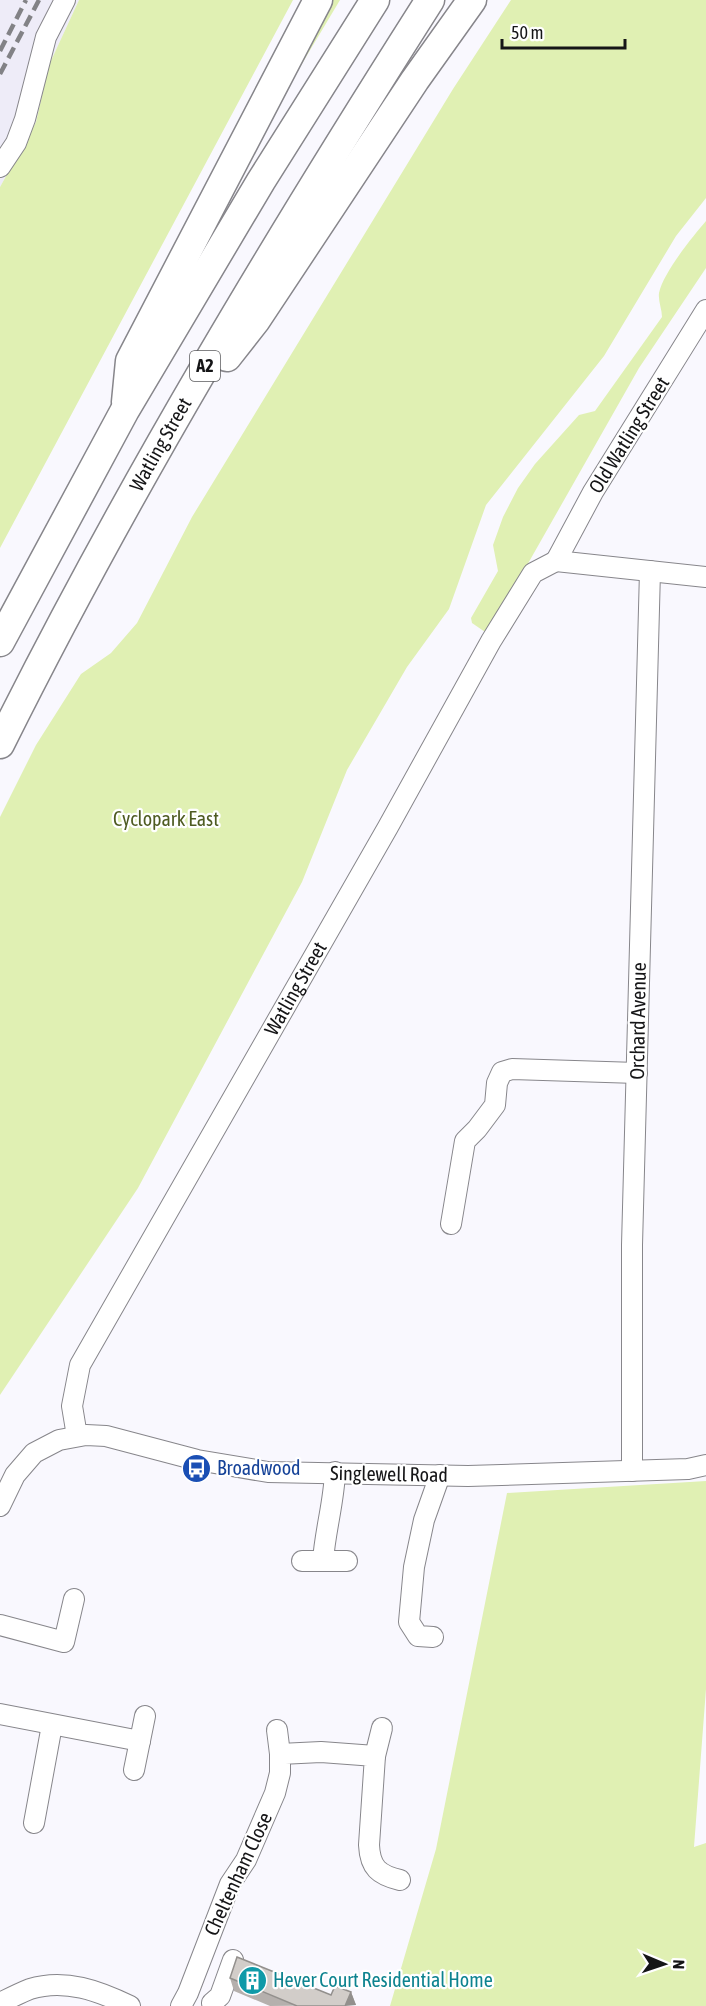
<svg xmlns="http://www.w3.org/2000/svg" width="706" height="2006" font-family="'Asap Condensed',sans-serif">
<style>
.built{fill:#eeecf8}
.green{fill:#e0f0b3}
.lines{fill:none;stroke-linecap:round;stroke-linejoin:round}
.minor-casing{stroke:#87868b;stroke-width:22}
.highway-casing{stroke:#87868b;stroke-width:31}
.minor{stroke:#fff;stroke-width:20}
.highway{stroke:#fff;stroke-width:28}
.rail{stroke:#828286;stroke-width:4.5;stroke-dasharray:12 6;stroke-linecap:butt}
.wall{fill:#b5b0ad}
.shaded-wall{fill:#93908d}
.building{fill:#d2cdc9;stroke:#93908d;stroke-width:1.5}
.labels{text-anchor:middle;stroke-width:4.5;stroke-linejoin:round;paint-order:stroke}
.shield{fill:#fff;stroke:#5b5b5d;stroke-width:1.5}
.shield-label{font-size:18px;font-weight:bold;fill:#151517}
.street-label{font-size:20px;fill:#151517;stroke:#fff}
.park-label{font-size:20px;fill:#4e5b21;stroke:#fff}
.transit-label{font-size:20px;fill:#164399;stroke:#fff;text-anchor:start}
.culture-label{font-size:20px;fill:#0d838f;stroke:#fff;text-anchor:start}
</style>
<rect width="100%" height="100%" fill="#f9f8fe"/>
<polygon class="built" points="0,0 79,0 49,65 36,122 0,187"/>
<g class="green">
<polygon points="79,0 293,0 0,548 0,187 36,122 49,65"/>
<polygon points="323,0 340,0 248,154"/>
<polygon points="511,0 706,0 706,198 676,236 604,356 486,505 449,609 407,667 347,770 302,882 138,1188 0,1395 0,817 36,745 81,674 111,653 137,623 192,517 453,89"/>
<path d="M706,221V268L639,368L488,634L472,623L471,618L498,571L493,545L503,517L518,488L535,464L579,415L595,411L662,317C662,309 658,301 659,293C663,273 693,236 706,221Z"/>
<polygon points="706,1481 706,1689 694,1847 706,1843 706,2006 390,2006 436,1849 507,1493"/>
</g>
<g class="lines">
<defs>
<g id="minor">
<polyline points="0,167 16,143 25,119 46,37 65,0"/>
<polyline points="556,561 593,492 706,310"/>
<polyline points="556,561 706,577"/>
<polyline points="451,1224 465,1141 477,1129 495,1105 497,1083 502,1072 512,1069 637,1073"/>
<path id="s1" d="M77,1436L72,1406L80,1365L388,827L491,641L533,573L556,561"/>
<polyline points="632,1471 632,1245 650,571"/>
<polyline points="0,1506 15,1475 34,1453 59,1440 86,1435 106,1436 197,1460 268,1472 468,1476 688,1469 706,1465"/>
<polyline points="302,1561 347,1561"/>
<path d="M323,1561C325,1531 334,1502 335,1472"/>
<polyline points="0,1625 64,1642 74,1599"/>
<polyline points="433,1637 418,1636 409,1622 414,1567 424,1520 440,1475"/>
<polyline points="0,1714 140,1741"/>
<polyline points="277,1730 280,1754"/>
<polyline points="375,1756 382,1728"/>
<polyline points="134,1770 145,1716"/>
<polyline points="34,1823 52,1725"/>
<path d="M0,2003C10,1998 20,1993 30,1989C65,1978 99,1991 130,2006"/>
<polyline points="212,2003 220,1996 233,1960"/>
<path d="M181,2006L188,1993L230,1884L246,1860L275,1793L280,1773V1754L321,1752L375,1756L369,1845C370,1868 379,1875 400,1880"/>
</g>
<g id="highway">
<polyline points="227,357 256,320 415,80 472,0"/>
<polyline points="126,402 130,361 318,0"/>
<polyline points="0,642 125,410 261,181 375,0"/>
<path id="s2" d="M0,744C128,487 276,242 430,0"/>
</g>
</defs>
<use href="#minor" class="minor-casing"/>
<use href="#highway" class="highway-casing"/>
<use href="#minor" class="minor"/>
<use href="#highway" class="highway"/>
<g class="rail">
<polyline points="0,51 26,0"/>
<polyline points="0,74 39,0"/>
</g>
</g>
<polygon class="wall" points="230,1978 331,1995 351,1992 356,2005 270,2006 234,1991"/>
<polygon class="shaded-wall" points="351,1992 356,2005 345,2006"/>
<polygon class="building" points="237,1957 331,1995 335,1986 351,1992 345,2006 297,2006 230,1978"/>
<defs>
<symbol id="bus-disc" viewBox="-11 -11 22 22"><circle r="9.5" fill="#1a4fb4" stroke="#fff"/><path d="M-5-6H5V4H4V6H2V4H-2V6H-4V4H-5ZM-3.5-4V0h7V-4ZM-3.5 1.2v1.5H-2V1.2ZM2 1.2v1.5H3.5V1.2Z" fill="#fff"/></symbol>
<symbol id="building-disc" viewBox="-11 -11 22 22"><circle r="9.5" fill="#0f9aa8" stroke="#fff"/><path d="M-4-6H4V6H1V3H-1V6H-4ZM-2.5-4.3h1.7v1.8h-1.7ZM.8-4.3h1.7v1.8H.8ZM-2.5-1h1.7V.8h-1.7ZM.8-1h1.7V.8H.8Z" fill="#fff"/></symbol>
</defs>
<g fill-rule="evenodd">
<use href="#bus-disc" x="180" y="1452" width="33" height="33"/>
<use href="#building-disc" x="236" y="1964" width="33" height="33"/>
</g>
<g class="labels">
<rect class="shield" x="190" y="351" width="30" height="30" rx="4.5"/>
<g class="shield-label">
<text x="205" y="372">A2</text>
</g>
<g class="street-label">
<text transform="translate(629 435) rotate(-58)" y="7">Old Watling Street</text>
<text dy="7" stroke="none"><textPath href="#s2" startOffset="340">Watling Street</textPath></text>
<text dy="7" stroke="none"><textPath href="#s1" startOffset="506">Watling Street</textPath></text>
<text transform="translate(638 1021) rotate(-89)" y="7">Orchard Avenue</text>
<text transform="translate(389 1474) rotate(1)" y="7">Singlewell Road</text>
<text transform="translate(238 1874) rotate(-65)" y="7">Cheltenham Close</text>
</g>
<g class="park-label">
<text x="166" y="826">Cyclopark East</text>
</g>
<g class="transit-label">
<text x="217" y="1475">Broadwood</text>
</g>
<g class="culture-label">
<text x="273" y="1987">Hever Court Residential Home</text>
</g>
</g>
<g transform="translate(664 1964) rotate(92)" stroke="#ffffff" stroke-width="4.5" paint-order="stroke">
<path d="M0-4.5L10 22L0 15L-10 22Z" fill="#151517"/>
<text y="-9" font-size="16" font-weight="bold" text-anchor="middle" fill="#151517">N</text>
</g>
<path d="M502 39v9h123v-9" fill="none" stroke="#151517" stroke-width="3"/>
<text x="511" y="39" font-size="18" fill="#151517" stroke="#ffffff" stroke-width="4.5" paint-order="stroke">50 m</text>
</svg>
